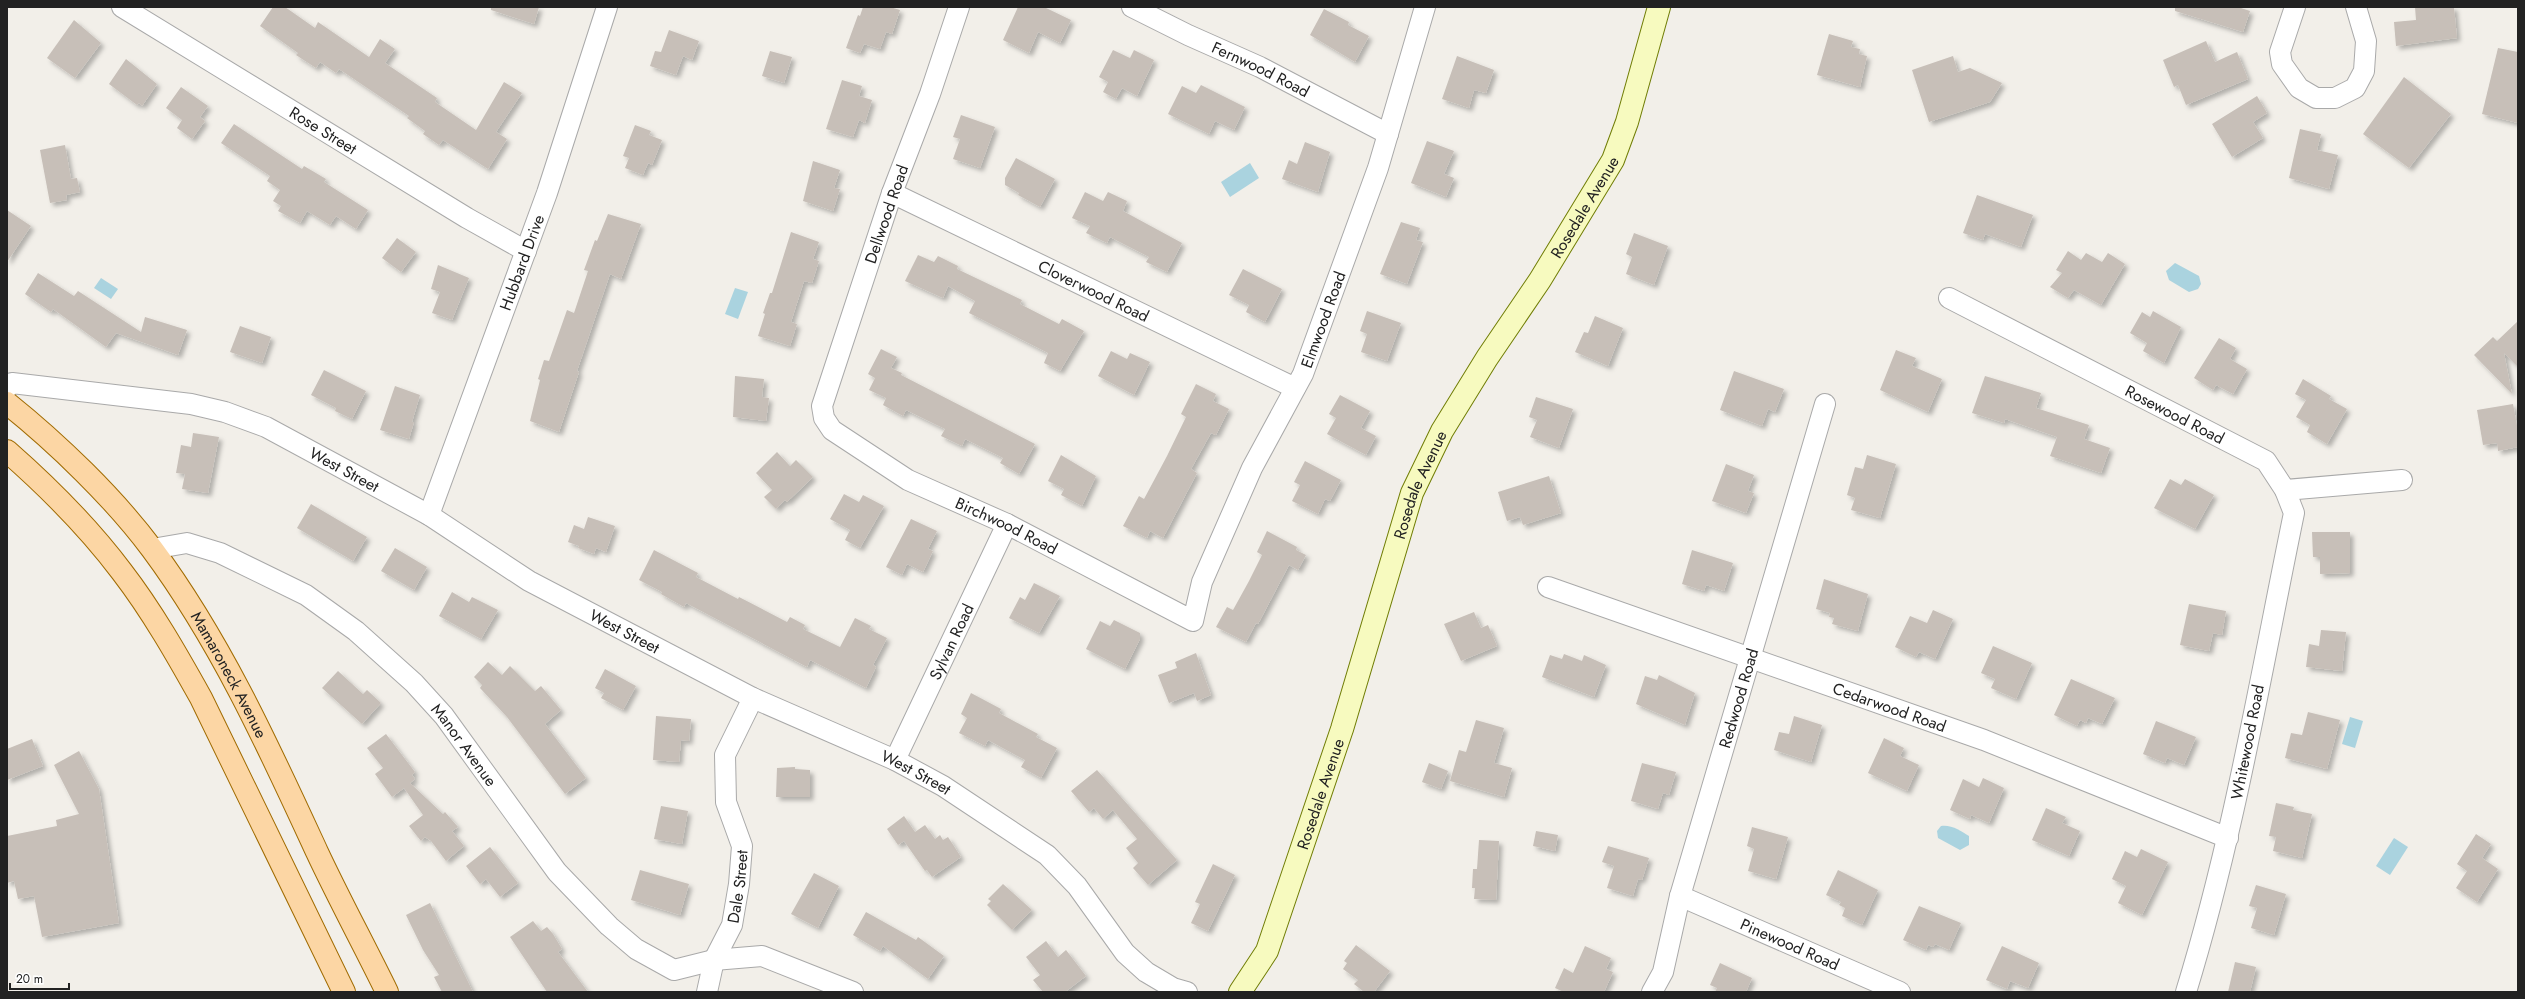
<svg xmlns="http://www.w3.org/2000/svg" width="2525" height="999" font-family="Jost,sans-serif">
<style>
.water{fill:#aad3df}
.building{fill:#c7bfb8;filter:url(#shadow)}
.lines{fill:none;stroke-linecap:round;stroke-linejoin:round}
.street-casing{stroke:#a9a9a9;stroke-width:22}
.secondary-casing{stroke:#707d05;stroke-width:24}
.primary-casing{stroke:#a06b00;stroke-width:24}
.street{stroke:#fff;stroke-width:20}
.secondary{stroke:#f7fabf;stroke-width:22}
.primary{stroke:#fcd6a4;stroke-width:22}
.labels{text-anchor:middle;stroke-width:3;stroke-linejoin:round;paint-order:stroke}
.street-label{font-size:16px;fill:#222;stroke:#fff}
</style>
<defs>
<filter id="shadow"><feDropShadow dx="3.5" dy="3.5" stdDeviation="2" flood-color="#0004"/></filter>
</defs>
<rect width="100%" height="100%" fill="#f2efe9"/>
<g class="water">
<polygon points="1250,163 1259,178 1230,197 1221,182"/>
<polygon points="2175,263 2199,276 2201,284 2198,289 2189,292 2169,280 2166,271"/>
<polygon points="101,278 118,289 111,299 94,288"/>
<polygon points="735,288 748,292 738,319 725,314"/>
<polygon points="2350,717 2363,721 2355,748 2342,744"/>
<path d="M1941,826C1950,824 1962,831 1969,836V845L1960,850L1938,838L1937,831Z"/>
<polygon points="2394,838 2408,847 2390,875 2376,866"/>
</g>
<g class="building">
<polygon points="273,7 285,7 315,28 318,22 369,57 380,39 395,49 385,63 437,98 435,102 476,130 504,82 522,93 496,132 507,139 488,169 443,140 439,145 423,134 425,131 407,118 409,116 339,69 336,73 320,62 316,68 296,55 298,53 260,26"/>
<polygon points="491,7 539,7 534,24 491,10"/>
<polygon points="863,7 890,7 900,10 892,34 886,32 880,49 864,44 860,53 846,48 858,15 860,16"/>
<polygon points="1018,7 1044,7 1071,20 1060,43 1038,32 1029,53 1003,40"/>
<polygon points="2175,7 2238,7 2250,11 2243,32 2175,11"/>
<polygon points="2415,7 2454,7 2457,38 2396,46 2394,22 2416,20"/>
<polygon points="1324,9 1349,22 1348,25 1369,36 1355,62 1310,35"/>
<polygon points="74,20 101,43 75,78 47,58"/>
<polygon points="669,30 699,41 692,60 683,56 676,75 650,66 655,51 661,52"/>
<polygon points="1829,34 1853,41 1851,47 1860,49 1859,54 1867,56 1860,87 1817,75"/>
<polygon points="2206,41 2215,62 2237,52 2248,79 2186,105 2178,85 2174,87 2163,60"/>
<polygon points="2498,48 2518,52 2518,123 2482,114"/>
<polygon points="1113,50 1130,58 1134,50 1154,60 1137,96 1122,88 1116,99 1103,92 1108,82 1099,77"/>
<polygon points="770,51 792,57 784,83 762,76"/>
<polygon points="1457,56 1494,70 1486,93 1474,90 1469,108 1442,99"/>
<polygon points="1953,56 1958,72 1970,68 2002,83 1990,102 1929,122 1912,70"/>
<polygon points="126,59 157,84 142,106 139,103 137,105 109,84"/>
<polygon points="2404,77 2451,114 2409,168 2363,134"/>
<polygon points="842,80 862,86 859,96 872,100 865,123 859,120 853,137 826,129"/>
<polygon points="1201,85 1245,107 1234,130 1215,121 1209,134 1168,114 1182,86 1196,93"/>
<polygon points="181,87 208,106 200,117 205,121 192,139 177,128 182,120 166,108"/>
<polygon points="2257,96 2267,113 2253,122 2263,138 2232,157 2212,124"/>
<polygon points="961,115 995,127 980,168 953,159 960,139 953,137"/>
<polygon points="234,124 302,169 304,166 326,179 324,182 368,210 356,229 336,216 330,225 307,211 300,223 278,211 281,206 273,201 280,190 267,181 270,176 221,143"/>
<polygon points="635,125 651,131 649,135 662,140 652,165 648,163 643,175 625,168 629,158 623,156"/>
<polygon points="2300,129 2321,134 2317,150 2338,155 2329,189 2289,178"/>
<polygon points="1427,141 1454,151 1444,174 1454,178 1446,197 1411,183"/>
<polygon points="1305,142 1330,152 1318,192 1282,179 1289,160 1297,164"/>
<polygon points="65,145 71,179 77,178 80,192 66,195 67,200 50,203 40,150"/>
<polygon points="1016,158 1055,179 1040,207 1018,195 1019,193 1005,185 1005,178"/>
<polygon points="813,161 840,170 834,188 840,189 833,211 803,201"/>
<polygon points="1085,192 1103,201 1108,192 1127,201 1123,211 1182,243 1167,272 1146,262 1149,257 1110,237 1107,243 1086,233 1090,226 1072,218"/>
<polygon points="1977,195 2033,215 2021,247 1985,234 1983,240 1963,233"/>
<polygon points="7,210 31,226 7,262"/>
<polygon points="608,214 641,224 621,279 610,274 577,371 579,372 559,432 530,421 540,380 538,379 544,360 549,361 567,310 574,313 588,271 584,270 595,240 597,241"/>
<polygon points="1401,222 1420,228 1416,240 1423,242 1407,284 1380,274"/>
<polygon points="791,232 819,242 813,259 819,261 812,283 804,281 791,322 797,324 790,346 758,336 765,314 763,313 770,293 772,293"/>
<polygon points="1634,233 1668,246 1654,285 1626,274 1632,257 1626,254"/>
<polygon points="397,238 416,252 401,272 382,258"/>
<polygon points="2068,251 2081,260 2086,253 2102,262 2108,253 2125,264 2101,305 2074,290 2068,298 2050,287 2062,273 2056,270"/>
<polygon points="918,255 934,262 938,256 958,266 957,269 1022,300 1020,304 1059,324 1062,319 1084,331 1060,371 1044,363 1048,353 969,313 975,301 948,286 943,298 905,281"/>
<polygon points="438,265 469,278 452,320 432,313 440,292 431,289"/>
<polygon points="1243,269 1282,289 1265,322 1246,312 1249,305 1229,295"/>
<polygon points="38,273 74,296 78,291 141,332 145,317 187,330 178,355 116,333 106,347 53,309 51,312 25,294"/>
<polygon points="1367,311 1401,323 1387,361 1361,352 1367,334 1360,331"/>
<polygon points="2153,311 2181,327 2164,363 2143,351 2147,343 2130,333 2142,312 2150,317"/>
<polygon points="1595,316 1623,328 1608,366 1575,352 1584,332 1588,333"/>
<polygon points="2518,321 2518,367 2504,353 2512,394 2474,355 2493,337 2497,341"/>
<polygon points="240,326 271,337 262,363 230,352"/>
<polygon points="2219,338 2236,348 2230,359 2247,369 2233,394 2216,385 2213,390 2194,378"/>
<polygon points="881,349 897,357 891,368 902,373 901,375 1035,444 1019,474 1000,463 1003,458 965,439 962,446 941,436 945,429 906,410 903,416 883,405 886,398 869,390 875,378 868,374"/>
<polygon points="1896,350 1916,358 1912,366 1942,379 1928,412 1880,390"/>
<polygon points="1111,351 1127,359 1130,353 1150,362 1134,395 1098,376"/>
<polygon points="324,370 366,391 352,419 335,411 336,408 311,395"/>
<polygon points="1734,371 1784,389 1775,412 1768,409 1762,426 1720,410"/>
<polygon points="735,376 764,379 762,397 769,398 766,421 733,417"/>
<polygon points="1985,376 2041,393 2036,408 2089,425 2084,439 2110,448 2101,473 2050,456 2057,437 2005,419 2004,423 1972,413"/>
<polygon points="2303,379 2331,396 2329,399 2347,409 2327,444 2307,432 2310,425 2296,417 2306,400 2295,394"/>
<polygon points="1196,384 1216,394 1213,401 1229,409 1216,435 1211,433 1191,469 1197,473 1163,538 1150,531 1147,538 1123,526 1139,496 1144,499 1167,456 1186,417 1181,414"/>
<polygon points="395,386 420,395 412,422 414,422 409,439 380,430"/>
<polygon points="1340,395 1370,411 1361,428 1376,436 1366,455 1327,434 1336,418 1329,414"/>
<polygon points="1536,397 1573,409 1559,448 1530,437 1537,420 1529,417"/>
<polygon points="2513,404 2518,431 2518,447 2498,451 2497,443 2483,445 2477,410"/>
<polygon points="193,433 219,437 208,493 182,489 185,474 176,473 181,445 191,447"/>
<polygon points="777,452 790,466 796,460 813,477 787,502 785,500 776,509 764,497 772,490 756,473"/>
<polygon points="1061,455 1096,476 1082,506 1061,495 1064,489 1048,481"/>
<polygon points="1867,455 1896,464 1880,518 1851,510 1855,498 1847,495 1855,467 1863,469"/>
<polygon points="1305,461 1341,480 1330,501 1325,499 1318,514 1292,501 1300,485 1294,482"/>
<polygon points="1726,464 1754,475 1748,491 1754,493 1746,513 1712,501"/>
<polygon points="1549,476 1561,513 1523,525 1520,517 1507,521 1498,492"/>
<polygon points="2170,479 2181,485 2185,479 2214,495 2195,529 2154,508"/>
<polygon points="844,494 859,502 863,495 884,506 860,548 845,540 850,530 830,519"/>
<polygon points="311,504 367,537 353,561 297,528"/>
<polygon points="588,517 615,526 606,552 596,548 594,554 578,548 579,546 568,542 574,525 584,529"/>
<polygon points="911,519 937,531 928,549 933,551 923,572 907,564 902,575 886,567"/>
<polygon points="1267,531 1297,547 1296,550 1306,555 1298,570 1289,565 1258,624 1256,623 1246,642 1216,627 1227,607 1233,610 1249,581 1262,555 1257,552"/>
<polygon points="2312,532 2350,532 2350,573 2320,574 2320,557 2313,557"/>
<polygon points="395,548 427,567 414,590 381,571"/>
<polygon points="654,550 698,573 696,577 738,599 739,597 787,622 790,617 805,625 803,629 840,647 855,618 871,626 869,629 887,638 873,665 876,667 866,688 810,660 807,667 686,603 684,607 661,594 662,592 639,580"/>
<polygon points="1692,550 1733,563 1724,591 1706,585 1704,591 1682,584"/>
<polygon points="1824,579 1868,594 1858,631 1832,624 1834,618 1829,617 1830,613 1816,609"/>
<polygon points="1034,583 1060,596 1039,633 1009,618 1020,597 1025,600"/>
<polygon points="452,592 469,602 472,597 498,610 481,639 439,616"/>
<polygon points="2189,604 2226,611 2222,635 2213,633 2209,651 2180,645"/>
<polygon points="1933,610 1953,619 1935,659 1919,652 1916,657 1895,647 1910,616 1927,623"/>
<polygon points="1474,612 1481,628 1488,625 1497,646 1461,661 1444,624"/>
<polygon points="1114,620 1140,633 1140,639 1125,669 1086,649 1100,621 1110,626"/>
<polygon points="2321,630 2346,632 2342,671 2306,667 2309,644 2319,646"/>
<polygon points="1993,646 2032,663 2016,699 1991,688 1995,679 1981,673"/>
<polygon points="1196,653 1211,695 1197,701 1194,693 1169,703 1158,675 1177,668 1175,662"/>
<polygon points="1564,654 1582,661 1584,655 1606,665 1594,697 1542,677 1550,655 1562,659"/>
<polygon points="488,662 502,675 510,666 535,691 541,686 561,710 545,724 586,778 565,794 507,717 480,688 482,685 474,677"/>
<polygon points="605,669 636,686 623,710 601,698 604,693 595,688"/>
<polygon points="338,671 363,694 367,690 381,703 362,724 322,688"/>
<polygon points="1659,675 1695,693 1685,725 1636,704 1645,676 1657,680"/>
<polygon points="2071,679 2115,698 2102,724 2088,718 2086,723 2080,720 2077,726 2054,715"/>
<polygon points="971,693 1001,709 999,713 1038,734 1036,737 1057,748 1041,778 1021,767 1025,760 988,740 985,746 959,733 967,718 961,714"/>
<polygon points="2308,712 2340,720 2327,769 2285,758 2291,733 2302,735"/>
<polygon points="656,716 691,719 689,741 681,740 679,762 653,760"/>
<polygon points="1794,716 1822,725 1811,762 1774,750 1779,732 1789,734"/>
<polygon points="1476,720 1504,728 1494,763 1512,768 1504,797 1450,781 1459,750 1466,752"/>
<polygon points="2156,721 2196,737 2184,765 2167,758 2165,763 2143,754"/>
<polygon points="386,734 415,772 412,775 415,779 410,783 443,814 445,812 458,827 452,831 464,846 446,861 431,841 425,837 421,841 409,826 423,815 404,788 392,797 375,774 383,768 367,748"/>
<polygon points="1884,738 1904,748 1900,756 1919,765 1907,791 1868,773"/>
<polygon points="32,739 43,766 7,780 7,749"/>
<polygon points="79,751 99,789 119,923 42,937 34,896 18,899 14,881 7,883 7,836 57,826 56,820 79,814 54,765"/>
<polygon points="1429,763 1448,771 1441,789 1422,782"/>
<polygon points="1642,763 1676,772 1669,795 1663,793 1658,809 1631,801"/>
<polygon points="795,767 795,769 810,770 810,797 776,797 777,768"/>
<polygon points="1097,770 1177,860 1148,885 1133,868 1138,863 1126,848 1137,839 1113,810 1103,819 1094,808 1089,812 1071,791"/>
<polygon points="1983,778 2004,788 1989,823 1971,815 1970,819 1950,810 1963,779 1979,787"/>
<polygon points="2276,803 2294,807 2293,810 2312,814 2302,858 2273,851 2276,837 2269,836"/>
<polygon points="661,806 688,811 682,844 654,839"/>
<polygon points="2046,808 2066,817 2062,823 2080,831 2069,856 2032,840"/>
<polygon points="904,816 915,832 925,825 935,839 940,835 943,840 948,837 961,857 932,877 927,870 925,871 904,841 898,845 887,829"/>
<polygon points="1752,827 1788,837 1776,879 1748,871 1754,849 1747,846"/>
<polygon points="1536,831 1558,835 1555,851 1533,846"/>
<polygon points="2476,834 2491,844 2482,858 2498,869 2477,902 2456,888 2467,871 2457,864"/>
<polygon points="1479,840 1499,841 1496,900 1474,899 1475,888 1472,888 1473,869 1477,869"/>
<polygon points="1608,846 1649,858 1642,880 1638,879 1633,896 1607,888 1614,866 1602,862"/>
<polygon points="490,847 518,883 500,897 486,879 480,884 466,866"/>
<polygon points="2141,849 2168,862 2142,915 2118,903 2126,886 2112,879 2125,851 2137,857"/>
<polygon points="1213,864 1235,875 1208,931 1191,923 1200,904 1195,902"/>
<polygon points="640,870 689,884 680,915 631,900"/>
<polygon points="1838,870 1878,890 1862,925 1842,916 1845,908 1839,905 1841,902 1826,895"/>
<polygon points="814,873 839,886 818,928 791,914"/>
<polygon points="1003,884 1032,910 1012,930 987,905 991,901 988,899"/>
<polygon points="2256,885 2286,894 2274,935 2251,928 2257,908 2249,906"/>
<polygon points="430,903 454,953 473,992 442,992 434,977 439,975 423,950 406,915"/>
<polygon points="1919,906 1961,923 1949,950 1935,944 1933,947 1928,945 1926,950 1903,940"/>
<polygon points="866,912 916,940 918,937 944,956 928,979 883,946 880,951 853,935"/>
<polygon points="533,921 541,931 547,927 553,934 562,949 558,952 588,992 547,992 510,937"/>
<polygon points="1046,941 1058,957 1066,950 1086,976 1065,992 1043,992 1033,980 1040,975 1026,957"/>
<polygon points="1356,945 1390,971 1374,992 1364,992 1354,984 1358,980 1343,969 1347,963 1344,961"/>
<polygon points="1585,946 1611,958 1606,969 1613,972 1604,992 1564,992 1555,988 1564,968 1573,973"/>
<polygon points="2002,946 2039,963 2028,988 2010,981 2007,989 1986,980"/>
<polygon points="2235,962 2256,967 2250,992 2228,992"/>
<polygon points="1720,963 1752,978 1746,992 1715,992 1717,988 1710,985"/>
</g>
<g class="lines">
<defs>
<g id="street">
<path id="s1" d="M122,7L467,218L526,251"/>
<path id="s2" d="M959,7L930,94L892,193L822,406L824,418L832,430L908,480L1007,524L1193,621L1202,582L1252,468L1303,374L1378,168L1425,7"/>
<path id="s3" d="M1132,7L1188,35L1260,67L1388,134"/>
<polyline points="2295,7 2280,52 2282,64 2299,88 2316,98 2335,98 2355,88 2364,71 2366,41 2356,7"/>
<path id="s4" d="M892,193L1295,388"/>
<path id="s5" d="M1949,298L2266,461L2285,490L2294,513C2261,673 2234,836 2186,992"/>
<path id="s6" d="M7,388L12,383L191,404L225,412L266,427L429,515L529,581L753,698L895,760L943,786L1047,855L1077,886L1125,953L1146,972L1173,988L1187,992"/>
<polyline points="2285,490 2402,480"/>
<path id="s7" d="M429,515L547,193L607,7"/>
<path id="s8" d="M152,549L187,543L220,553L306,595L356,631L414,683L444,716L557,872L609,926L636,949L674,970L714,960L762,956L853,992"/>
<path id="s9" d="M1548,587L1984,740L2228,838"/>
<path id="s10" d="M895,760L1007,524"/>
<path id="s11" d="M1680,896L1900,992"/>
<path id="s12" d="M707,992L714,960L732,925L739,884L742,846L726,802L725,755L753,698"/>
<path id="s13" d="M1652,992L1663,972L1680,896L1825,404"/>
</g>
<g id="secondary">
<path id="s14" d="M1240,992L1267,951L1342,729L1412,493L1442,431L1487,358L1540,280L1613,160L1627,122L1659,7"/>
</g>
<g id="primary">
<path id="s15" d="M7,403C57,443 114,498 152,549C221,642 269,748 317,852C339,899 364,945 387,992"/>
<path d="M7,451C48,487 89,528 122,572C152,611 177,655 201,698L344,992"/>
</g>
</defs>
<use href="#street" class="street-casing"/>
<use href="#secondary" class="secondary-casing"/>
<use href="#primary" class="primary-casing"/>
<use href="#street" class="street"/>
<use href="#secondary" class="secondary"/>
<use href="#primary" class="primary"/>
</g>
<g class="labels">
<g class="street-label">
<text dy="6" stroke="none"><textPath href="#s3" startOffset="143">Fernwood Road</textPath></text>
<text dy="6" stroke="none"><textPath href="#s1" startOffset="236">Rose Street</textPath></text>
<text dy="6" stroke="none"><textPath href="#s14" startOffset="864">Rosedale Avenue</textPath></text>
<text transform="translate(886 214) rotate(-71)" y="6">Dellwood Road</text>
<text dy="6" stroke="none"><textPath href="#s7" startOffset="269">Hubbard Drive</textPath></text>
<text dy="6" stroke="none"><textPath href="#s4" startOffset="224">Cloverwood Road</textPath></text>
<text dy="6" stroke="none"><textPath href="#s2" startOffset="1187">Elmwood Road</textPath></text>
<text dy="6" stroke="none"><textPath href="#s5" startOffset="254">Rosewood Road</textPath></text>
<text dy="6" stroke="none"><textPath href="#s6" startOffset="355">West Street</textPath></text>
<text dy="6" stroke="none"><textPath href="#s14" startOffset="540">Rosedale Avenue</textPath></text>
<text dy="6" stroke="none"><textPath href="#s2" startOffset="648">Birchwood Road</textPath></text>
<text dy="6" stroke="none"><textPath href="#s6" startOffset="679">West Street</textPath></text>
<text dy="6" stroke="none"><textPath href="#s10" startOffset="131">Sylvan Road</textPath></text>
<text dy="6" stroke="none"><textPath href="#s15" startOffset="354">Mamaroneck Avenue</textPath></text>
<text dy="6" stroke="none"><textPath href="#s13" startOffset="307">Redwood Road</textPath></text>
<text dy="6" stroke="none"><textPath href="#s9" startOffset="362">Cedarwood Road</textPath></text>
<text transform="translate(2247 742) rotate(-79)" y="6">Whitewood Road</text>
<text dy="6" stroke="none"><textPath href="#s8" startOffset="385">Manor Avenue</textPath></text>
<text dy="6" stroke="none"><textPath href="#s6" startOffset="1003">West Street</textPath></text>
<text dy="6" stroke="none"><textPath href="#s14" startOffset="215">Rosedale Avenue</textPath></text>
<text dy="6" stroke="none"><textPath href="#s12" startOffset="111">Dale Street</textPath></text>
<text dy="6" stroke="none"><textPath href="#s11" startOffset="120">Pinewood Road</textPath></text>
</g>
</g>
<rect width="2525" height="999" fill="none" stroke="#222222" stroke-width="16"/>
<path d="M10 983v6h59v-6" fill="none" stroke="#222222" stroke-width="2"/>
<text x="16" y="983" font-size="12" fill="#222222" stroke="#ffffff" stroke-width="3" paint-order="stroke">20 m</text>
</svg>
